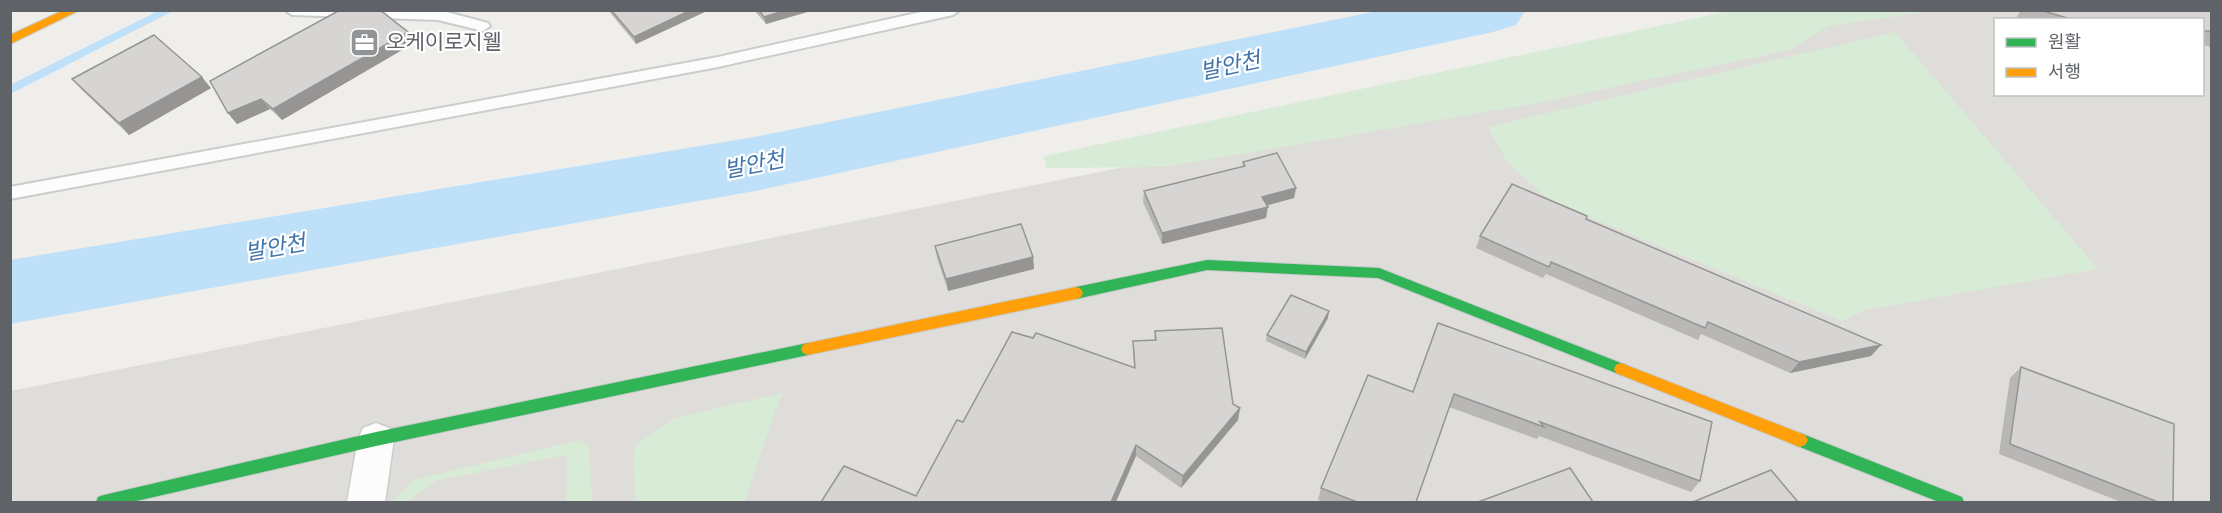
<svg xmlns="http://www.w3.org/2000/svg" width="2222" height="513" font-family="'Alegreya Sans','Noto Sans KR',sans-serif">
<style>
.industrial{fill:#dfddda;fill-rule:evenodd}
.green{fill:#d8ebd6}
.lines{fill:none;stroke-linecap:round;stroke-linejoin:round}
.stream{fill:#bfe0f9;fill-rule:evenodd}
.river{fill:#bfe0f9;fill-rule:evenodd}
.lane-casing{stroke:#cbcccc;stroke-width:4}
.street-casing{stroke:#cbcccc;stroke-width:3}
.fast-casing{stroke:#cacacb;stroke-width:2}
.slow-casing{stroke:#cacacb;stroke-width:2}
.lane{fill:#fdfcfc;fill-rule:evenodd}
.street{fill:#fdfcfc;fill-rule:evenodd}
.fast{fill:#30b455;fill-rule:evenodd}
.slow{fill:#ff9f0a;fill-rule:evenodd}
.wall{fill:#b8b7b5}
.shaded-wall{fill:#969594}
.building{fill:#d6d5d3;stroke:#969594;stroke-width:1.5}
.labels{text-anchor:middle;stroke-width:4.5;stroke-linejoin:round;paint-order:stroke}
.poi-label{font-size:21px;fill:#5f6368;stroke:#fff;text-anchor:start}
.water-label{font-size:22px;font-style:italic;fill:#4174aa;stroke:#fff}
</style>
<rect width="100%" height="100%" fill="#efeeea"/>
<path class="industrial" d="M1899,11H2211V502H11V391ZM1996,20H2202V94H1996Z"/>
<g class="green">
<polygon points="1729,11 1933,11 1828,26 1790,50 1528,105 1165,167 1046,168 1044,156"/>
<polygon points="1895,32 2098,269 1865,310 1842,321 1550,201 1508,163 1488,127"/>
<polygon points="782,393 744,502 636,502 633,462 635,445 675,418"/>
<polygon points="579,440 589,446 592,502 566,502 567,456 560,456 435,481 407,502 392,502 414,480"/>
</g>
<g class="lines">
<polygon class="stream" points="160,10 175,10 10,94 10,85"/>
<polygon class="river" points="1382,10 1526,10 1516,25 1493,32 760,190 10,324 10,260 760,136"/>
<defs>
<g id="lane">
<polygon points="285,10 439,10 488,23 490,26 483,31 438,20 292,15"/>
<polygon points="930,10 960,10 953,15 718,67 10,199 10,187 718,57"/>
</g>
<polygon id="street" points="376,423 389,428 394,439 385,502 347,502 358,439 363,428"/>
<g id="fast">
<polygon points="1207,260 1379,268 1626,365 1628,369 1626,373 1621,375 1616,373 1378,278 1207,270 1076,299 1071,297 1069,293 1071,289 1076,287"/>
<polygon points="808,343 813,345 815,349 813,353 808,355 376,446 132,502 96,502 98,497 104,495 376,432"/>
<polygon points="1800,433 1962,497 1964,502 1939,502 1795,445 1792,440 1795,435"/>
</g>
<g id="slow">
<polygon points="64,10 80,10 10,44 10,35"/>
<polygon points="1076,287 1081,289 1083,293 1081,297 1076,299 808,355 803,353 801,349 803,345 808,343"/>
<polygon points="1621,363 1805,435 1808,440 1805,445 1800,447 1616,373 1614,369 1616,365"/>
</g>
</defs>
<use href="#lane" class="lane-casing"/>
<use href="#street" class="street-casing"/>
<use href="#fast" class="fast-casing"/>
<use href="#slow" class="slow-casing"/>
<use href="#lane" class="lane"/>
<use href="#street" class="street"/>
<use href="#fast" class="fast"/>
<use href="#slow" class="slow"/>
</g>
<g class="wall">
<polygon points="608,10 709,10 636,44"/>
<polygon points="754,10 814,10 766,24"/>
<polygon points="2021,10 2211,10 2211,49 2208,46 2202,45 2202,20 2015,20"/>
<polygon points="408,32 414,43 282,120 270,109 237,124 228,113"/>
<polygon points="72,79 211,88 129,135 82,90"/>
<polygon points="1243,162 1296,188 1294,198 1267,206 1266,218 1162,244 1143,202 1144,191 1242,167"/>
<polygon points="1586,219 1881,345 1871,356 1790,373 1701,334 1698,340 1546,274 1543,278 1476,248 1480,236"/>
<polygon points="935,246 1033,257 1034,269 948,291 937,258"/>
<polygon points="1328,318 1305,359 1266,341 1267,335"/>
<polygon points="1438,323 1700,481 1691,492 1539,436 1537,439 1449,407 1416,502 1325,502 1318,500 1321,488 1413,392"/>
<polygon points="1155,331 1233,404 1240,408 1238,420 1181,488 1136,456 916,496 963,422 1033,338 1134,367 1133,341 1154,340"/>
<polygon points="2021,367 2173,502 2121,502 1999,454 2010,378"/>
</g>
<g class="shaded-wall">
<polygon points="691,10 709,10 636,44 634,37"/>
<polygon points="787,10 814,10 766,24 764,17"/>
<polygon points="408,32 414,43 282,120 273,109"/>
<polygon points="202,77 211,88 129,135 119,123"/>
<polygon points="261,99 270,109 237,124 228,113"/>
<polygon points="1296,188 1294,198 1260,207 1262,197"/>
<polygon points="1268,207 1266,218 1162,244 1162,233"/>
<polygon points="1033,257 1034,269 948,291 946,279"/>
<polygon points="1329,311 1328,318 1305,359 1306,352"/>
<polygon points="1881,345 1871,356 1790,373 1799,362"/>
<polygon points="1240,408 1238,420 1181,488 1183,476"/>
<polygon points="1136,445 1136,456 1116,502 1111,502"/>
</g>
<g class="building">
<polygon points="340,10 380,10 408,32 273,109 261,99 228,113 210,81"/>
<polygon points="611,10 691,10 634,37"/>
<polygon points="759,10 787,10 764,17"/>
<polygon points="2040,10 2211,10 2211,31 2202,31 2202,20 2074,20"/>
<polygon points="154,35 202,77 119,123 72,79"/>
<polygon points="1277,153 1296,188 1262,197 1268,207 1162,233 1144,191 1245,166 1243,162"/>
<polygon points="1512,184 1587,216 1586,219 1881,345 1799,362 1708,322 1705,328 1551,262 1549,267 1480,236"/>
<polygon points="1021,224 1033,257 946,279 935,246"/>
<polygon points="1291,295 1329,311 1306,352 1267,335"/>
<polygon points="1438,323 1712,422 1700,481 1540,422 1544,427 1454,394 1416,502 1357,502 1321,488 1368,375 1413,392"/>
<polygon points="1222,328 1233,404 1240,408 1183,476 1136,445 1111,502 821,502 844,466 916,496 957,420 963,422 1012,332 1033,338 1036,333 1135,368 1133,341 1156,340 1155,331"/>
<polygon points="2021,367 2174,424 2173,502 2158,502 2010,444"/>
<polygon points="1570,468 1593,502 1478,502"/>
<polygon points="1771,470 1798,502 1693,502"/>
</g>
<defs>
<symbol id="office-square" viewBox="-11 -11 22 22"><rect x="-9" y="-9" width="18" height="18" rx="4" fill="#919496" stroke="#fff"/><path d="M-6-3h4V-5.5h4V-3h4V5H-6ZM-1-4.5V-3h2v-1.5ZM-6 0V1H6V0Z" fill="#fff"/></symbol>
</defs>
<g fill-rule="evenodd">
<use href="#office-square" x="348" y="26" width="33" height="33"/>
</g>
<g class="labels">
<g class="poi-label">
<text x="386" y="49">오케이로지웰</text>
</g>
<g class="water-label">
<text transform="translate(1230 65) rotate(-12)" y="8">발안천</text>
<text transform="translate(754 164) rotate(-11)" y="8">발안천</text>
<text transform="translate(275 247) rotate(-10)" y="8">발안천</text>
</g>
</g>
<rect width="2222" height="513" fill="none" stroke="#5f6368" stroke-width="24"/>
<rect x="1994" y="18" width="210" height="78" fill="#ffffff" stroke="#bfc1c3" stroke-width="1.5"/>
<rect x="2006" y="38" width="30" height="9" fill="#30b455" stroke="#bfc1c3" stroke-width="1.5"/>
<text x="2048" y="48" font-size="18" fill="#5f6368">원활</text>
<rect x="2006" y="68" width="30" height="9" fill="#ff9f0a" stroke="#bfc1c3" stroke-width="1.5"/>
<text x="2048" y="78" font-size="18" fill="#5f6368">서행</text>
</svg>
